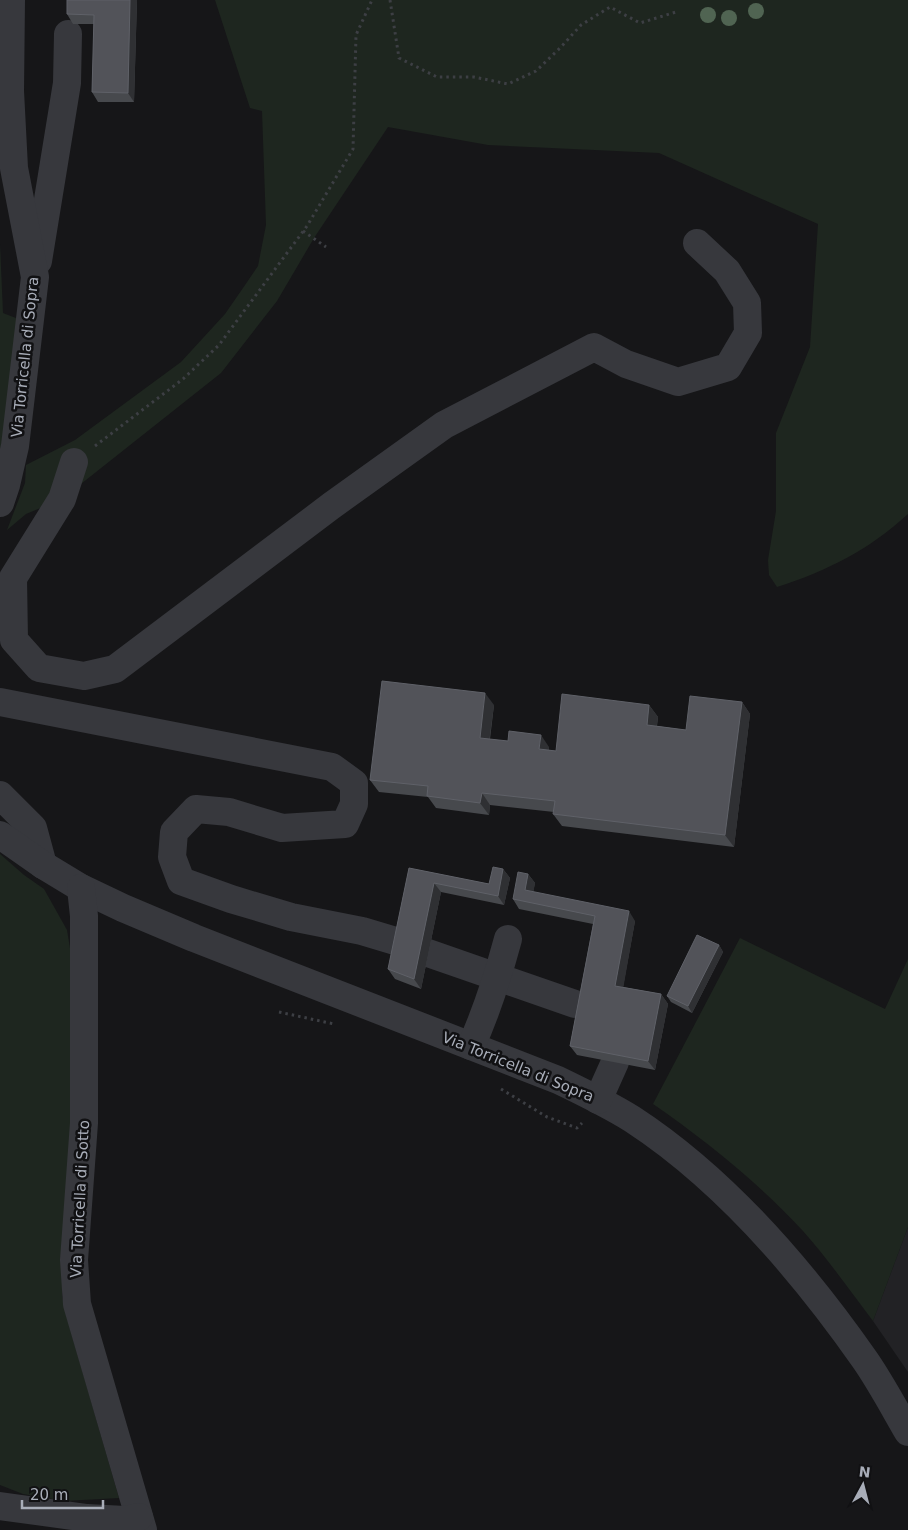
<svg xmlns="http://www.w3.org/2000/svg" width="908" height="1530" font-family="'DejaVu Sans',sans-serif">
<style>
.built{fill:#222225}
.green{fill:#1e261f}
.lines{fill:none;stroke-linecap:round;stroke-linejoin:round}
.path{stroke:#3d3f44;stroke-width:3;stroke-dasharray:2.5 4;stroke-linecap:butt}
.minor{stroke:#37383d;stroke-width:28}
.tree{fill:#506452}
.wall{fill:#47494d}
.shaded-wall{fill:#2f3033}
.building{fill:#525359;stroke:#5f6168}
.labels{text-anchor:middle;stroke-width:5;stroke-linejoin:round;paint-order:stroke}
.street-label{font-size:15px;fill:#a8adb8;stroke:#111113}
</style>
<rect width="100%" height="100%" fill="#161618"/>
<polygon class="built" points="908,1227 908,1372 873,1321"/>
<g class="green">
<path d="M215,0H908V514C869,550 827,571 777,587L769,575L768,560L776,511V433L810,347L818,224L659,153L488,145L388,127L314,238L277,301L221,373L62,499L26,514L7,530L25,483L26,465L75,440L181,362L225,314L243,288L258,266L266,225L262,111L250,108Z"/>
<polygon points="0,244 3,313 21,320 12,409 0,450"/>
<polygon points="0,854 24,875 44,889 67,930 72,960 74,1123 62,1296 67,1318 119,1498 64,1501 23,1494 0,1485"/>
<path d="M740,938L885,1009L908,959V1227L873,1321C850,1291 828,1259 803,1231C760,1184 705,1140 653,1104Z"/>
</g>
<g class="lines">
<g class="path">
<polyline points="390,0 399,58 437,77 474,77 508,84 536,71 561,47 581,25 610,7 640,23 676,12"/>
<polyline points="303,231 326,247"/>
<polyline points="95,446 183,379 219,345 307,226 353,149 356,35 372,0"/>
<polyline points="279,1012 334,1024"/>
<polyline points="501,1089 547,1117 577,1128 582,1123"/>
</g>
<g class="minor">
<polyline points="38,261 67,83 68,34"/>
<polyline points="74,462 62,499 13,578 14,640 39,668 84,676 115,669 331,506 444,425 594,347 626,364 678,382 728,367 748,333 747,303 727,271 697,243"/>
<polyline points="0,503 6,485 15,446 35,277 14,168 10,91 11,0"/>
<polyline points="0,702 332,767 354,783 354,804 345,824 282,828 229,812 196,809 174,832 172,857 181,881 231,899 291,917 362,931 402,943"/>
<polyline points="0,795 33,828 43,865"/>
<path d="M0,835L43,865L81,888L123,908L194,938L558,1080C583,1092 608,1104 632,1119C724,1179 802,1270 865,1360C881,1383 894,1408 908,1432"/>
<polyline points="81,888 84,916 84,1123 74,1260 77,1304 143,1530"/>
<polyline points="428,953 575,1004"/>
<path d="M471,1046C487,1011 498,976 508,939"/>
<polyline points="598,1100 615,1062"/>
<polyline points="0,1506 87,1518 125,1520 139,1517"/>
</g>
</g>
<g class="tree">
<circle cx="756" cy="11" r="8"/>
<circle cx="708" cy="15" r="8"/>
<circle cx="729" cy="18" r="8"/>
</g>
<g class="wall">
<polygon points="137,0 134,102 98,102 92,92 94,24 73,24 67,14"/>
<polygon points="742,702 750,714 734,847 562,826 553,814 554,812 490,805 489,815 436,808 428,797 379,792 370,780 494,705 490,739 549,747 549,750 556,751 649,705 658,717 657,726 686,730"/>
<polygon points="409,868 489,884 503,869 510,878 504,905 441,892 421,989 395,979 388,969"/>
<polygon points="528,874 535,883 533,892 635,921 623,987 661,994 668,1004 655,1070 577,1055 570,1046 593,924 519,909 513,899"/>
<polygon points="719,945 723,952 692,1013 671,1002 667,996"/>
</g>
<g class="shaded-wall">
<polygon points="130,0 137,0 134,102 128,93"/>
<polygon points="485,693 494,705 488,750 480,738"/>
<polygon points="742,702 750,714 734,847 725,835"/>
<polygon points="649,705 658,717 655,737 647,725"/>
<polygon points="541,735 549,747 548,761 539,749"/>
<polygon points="482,793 490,805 489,815 480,803"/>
<polygon points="503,869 510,878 504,905 498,896"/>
<polygon points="528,874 535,883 532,900 525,890"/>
<polygon points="434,883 441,892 421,989 414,979"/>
<polygon points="629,911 635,921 622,995 615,986"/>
<polygon points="719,945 723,952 692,1013 688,1006"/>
<polygon points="661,994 668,1004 655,1070 648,1061"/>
</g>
<g class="building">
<polygon points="67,0 130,0 128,93 92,92 94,15 67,14"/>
<polygon points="382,681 485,693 480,738 508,741 509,731 541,735 539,749 556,751 562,694 649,705 647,725 686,730 690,696 742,702 725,835 553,814 555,801 482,793 480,803 427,796 428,786 370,780"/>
<polygon points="493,867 503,869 498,896 434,883 414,979 388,969 409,868 489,884"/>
<polygon points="518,872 528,874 525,890 629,911 615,986 661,994 648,1061 570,1046 595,916 513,899"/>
<polygon points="697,935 719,945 688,1006 667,996"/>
</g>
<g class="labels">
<g class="street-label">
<text transform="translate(25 357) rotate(-84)" y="5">Via Torricella di Sopra</text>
<text transform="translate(518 1067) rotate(22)" y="5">Via Torricella di Sopra</text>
<text transform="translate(80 1199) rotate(-87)" y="5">Via Torricella di Sotto</text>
</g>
</g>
<g transform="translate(863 1485) rotate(7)" stroke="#111113" stroke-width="4" paint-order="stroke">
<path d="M0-4L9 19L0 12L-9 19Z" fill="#a8adb8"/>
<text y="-8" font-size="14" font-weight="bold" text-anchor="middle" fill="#a8adb8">N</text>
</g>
<path d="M22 1500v8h81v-8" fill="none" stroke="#a8adb8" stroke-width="2.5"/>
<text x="30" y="1500" font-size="15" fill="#a8adb8" stroke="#111113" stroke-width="4" paint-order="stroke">20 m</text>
</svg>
